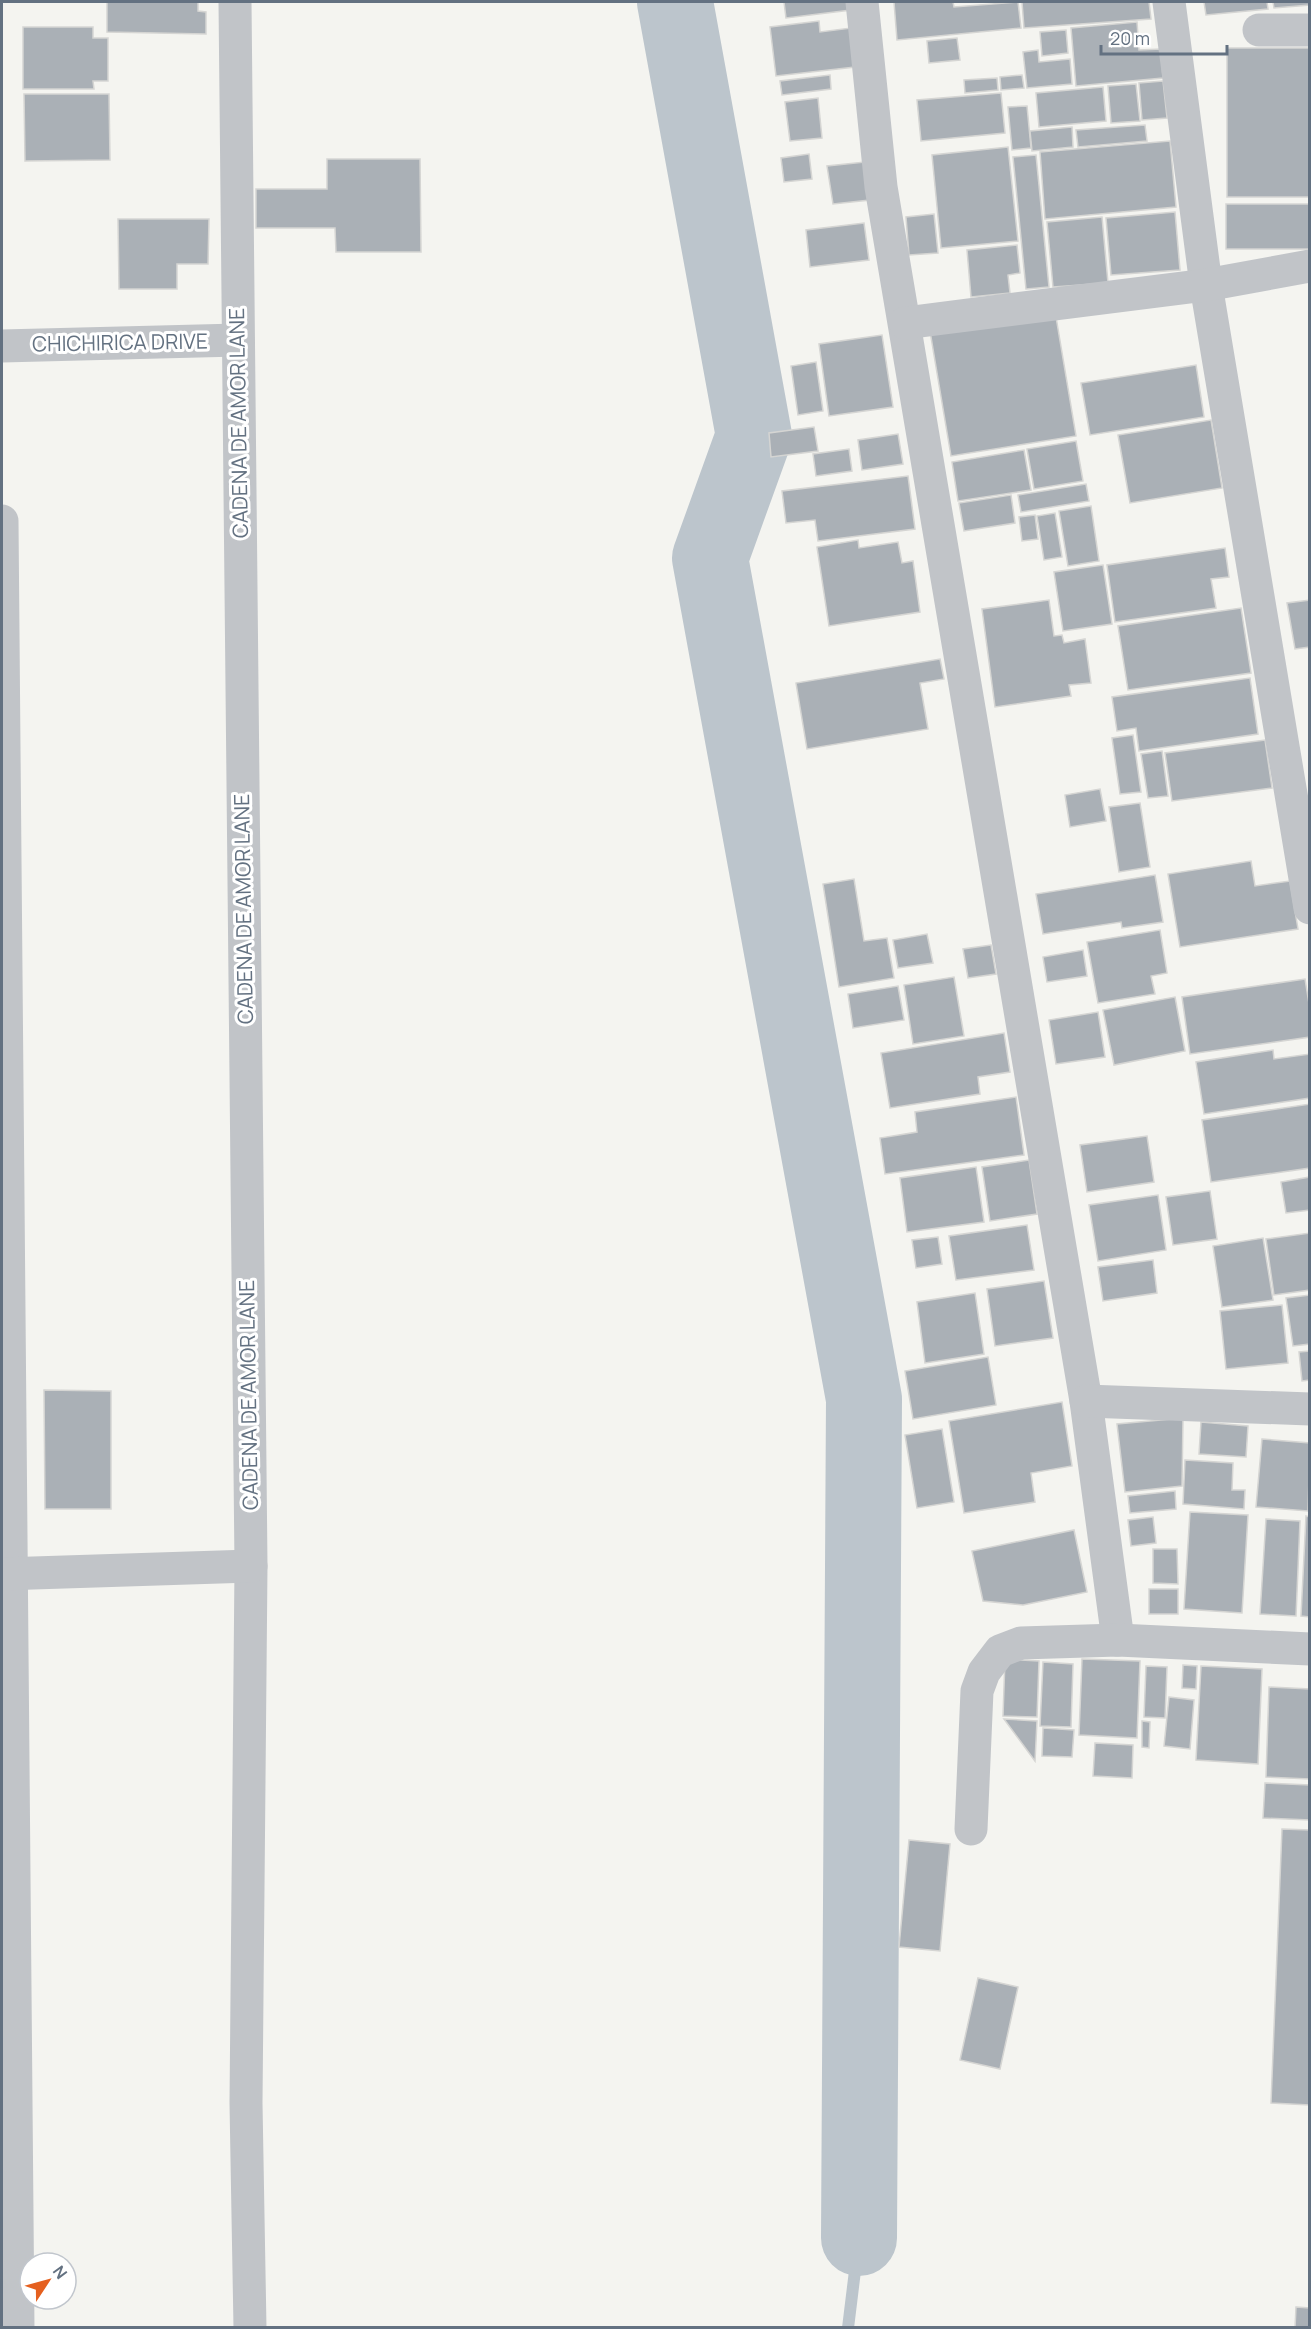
<svg xmlns="http://www.w3.org/2000/svg" width="1311" height="2329" font-family="Manrope,sans-serif">
<style>
.lines{fill:none;stroke-linecap:round;stroke-linejoin:round}
.stream{stroke:#bcc5cc;stroke-width:12}
.river{stroke:#bcc5cc;stroke-width:76}
.building{fill:#aab0b6;stroke:#d5d5d3;stroke-width:1.5}
.street{stroke:#c1c4c8;stroke-width:33}
.labels{text-anchor:middle;stroke-width:6;stroke-linejoin:round;paint-order:stroke}
.street-label{font-size:21px;fill:#637181;stroke:#fff}
</style>
<rect width="100%" height="100%" fill="#f4f4f0"/>
<g class="lines">
<polyline class="stream" points="848,2328 859,2238"/>
<polyline class="river" points="675,2 754,436 710,558 864,1399 859,2238"/>
</g>
<g class="building">
<polygon points="107,2 198,2 198,11 206,12 206,34 107,32"/>
<polygon points="784,2 850,2 851,10 786,18"/>
<polygon points="894,2 953,2 954,7 1018,2 1021,28 897,40"/>
<polygon points="1022,2 1149,2 1151,19 1024,28"/>
<polygon points="1204,2 1267,2 1268,9 1206,15"/>
<polygon points="1273,2 1310,2 1310,5 1274,8"/>
<polygon points="819,21 820,32 851,28 855,67 776,76 770,27"/>
<polygon points="1137,22 1139,50 1161,49 1163,78 1076,86 1071,28"/>
<polygon points="23,27 93,27 93,38 108,38 108,81 93,81 94,89 23,89"/>
<polygon points="1066,30 1068,53 1042,56 1040,32"/>
<polygon points="957,38 960,60 929,63 927,41"/>
<rect x="1227" y="48" width="83" height="149"/>
<polygon points="1038,50 1039,62 1070,59 1072,84 1027,88 1023,52"/>
<polygon points="830,75 831,89 782,95 780,81"/>
<polygon points="1022,75 1024,88 1001,90 1000,77"/>
<polygon points="997,78 998,90 965,93 964,80"/>
<polygon points="1163,81 1167,118 1142,120 1139,83"/>
<polygon points="1136,84 1140,121 1111,123 1108,86"/>
<polygon points="1103,87 1106,121 1039,127 1036,93"/>
<polygon points="1001,93 1005,133 921,141 917,100"/>
<polygon points="24,94 109,94 110,160 25,161"/>
<polygon points="818,98 822,138 790,141 785,102"/>
<polygon points="1027,106 1031,148 1012,150 1008,107"/>
<polygon points="1145,125 1147,141 1078,147 1076,130"/>
<polygon points="1072,127 1073,147 1032,151 1030,131"/>
<polygon points="1170,141 1176,207 1045,219 1040,152"/>
<polygon points="1008,147 1018,241 941,248 932,155"/>
<polygon points="809,154 812,179 784,182 781,158"/>
<polygon points="1036,155 1049,287 1026,289 1013,157"/>
<polygon points="327,159 420,159 421,252 336,252 335,228 256,228 256,189 327,189"/>
<polygon points="865,162 870,200 833,204 827,166"/>
<rect x="1226" y="204" width="84" height="45"/>
<polygon points="1175,212 1180,270 1111,275 1106,218"/>
<polygon points="934,214 938,253 909,255 906,217"/>
<polygon points="1102,217 1108,283 1053,287 1047,222"/>
<polygon points="118,219 209,219 208,264 177,264 177,289 119,289"/>
<polygon points="864,223 869,260 810,267 806,230"/>
<polygon points="1017,245 1020,273 1008,275 1010,293 971,297 967,250"/>
<polygon points="1055,311 1076,436 951,456 930,331"/>
<polygon points="882,335 893,407 829,416 819,344"/>
<polygon points="816,362 823,411 798,415 791,366"/>
<polygon points="1196,365 1204,417 1090,435 1081,383"/>
<polygon points="1211,420 1222,488 1130,503 1118,435"/>
<polygon points="814,427 818,451 771,457 769,433"/>
<polygon points="898,434 903,464 862,470 858,440"/>
<polygon points="1076,441 1083,481 1034,489 1027,449"/>
<polygon points="849,449 852,471 816,476 813,454"/>
<polygon points="1024,450 1031,490 958,501 952,462"/>
<polygon points="908,476 915,529 818,541 815,520 786,523 782,491"/>
<polygon points="1086,484 1089,501 1021,512 1018,495"/>
<polygon points="1011,495 1015,523 964,531 959,503"/>
<polygon points="1091,506 1099,561 1068,566 1059,511"/>
<polygon points="1055,513 1062,557 1044,560 1037,516"/>
<polygon points="1035,515 1038,539 1022,541 1019,517"/>
<polygon points="858,540 859,548 898,542 902,563 913,561 920,612 829,626 817,547"/>
<polygon points="1225,548 1229,577 1211,579 1216,608 1115,622 1107,565"/>
<polygon points="1103,565 1112,624 1063,631 1054,572"/>
<polygon points="1049,600 1054,636 1062,635 1064,643 1085,639 1091,683 1069,685 1071,696 995,707 982,609"/>
<polygon points="1310,600 1310,647 1295,649 1287,603"/>
<polygon points="1241,608 1251,673 1128,690 1118,626"/>
<polygon points="940,659 944,679 920,683 928,729 807,749 796,683"/>
<polygon points="1250,678 1258,734 1139,751 1136,728 1117,731 1112,697"/>
<polygon points="1133,735 1141,792 1120,794 1112,738"/>
<polygon points="1265,740 1272,788 1172,801 1165,753"/>
<polygon points="1162,751 1168,796 1148,798 1141,754"/>
<polygon points="1100,789 1106,821 1070,827 1065,795"/>
<polygon points="1140,803 1150,867 1119,872 1109,807"/>
<polygon points="1251,861 1255,886 1290,881 1298,929 1180,947 1168,874"/>
<polygon points="1155,875 1163,922 1122,928 1121,922 1043,934 1036,894"/>
<polygon points="854,879 864,941 887,938 894,978 839,987 823,884"/>
<polygon points="1160,930 1167,973 1151,976 1155,994 1098,1003 1087,942"/>
<polygon points="927,934 933,963 898,968 893,940"/>
<polygon points="991,945 996,974 968,978 963,949"/>
<polygon points="1083,950 1087,976 1047,982 1043,957"/>
<polygon points="954,977 964,1036 913,1044 904,985"/>
<polygon points="1305,979 1310,1010 1310,1037 1190,1054 1182,997"/>
<polygon points="898,986 904,1020 853,1028 848,994"/>
<polygon points="1175,997 1185,1051 1114,1065 1103,1010"/>
<polygon points="1098,1012 1105,1057 1056,1064 1049,1020"/>
<polygon points="1004,1033 1010,1072 978,1077 980,1094 890,1108 881,1053"/>
<polygon points="1273,1050 1274,1059 1310,1054 1310,1098 1204,1114 1196,1062"/>
<polygon points="1016,1097 1024,1155 885,1174 880,1138 917,1132 915,1112"/>
<polygon points="1310,1104 1310,1168 1211,1182 1202,1120"/>
<polygon points="1147,1136 1154,1182 1087,1192 1080,1145"/>
<polygon points="1029,1160 1037,1214 990,1221 982,1167"/>
<polygon points="976,1167 984,1222 907,1232 900,1178"/>
<polygon points="1310,1177 1310,1210 1286,1213 1281,1182"/>
<polygon points="1210,1191 1217,1239 1173,1245 1166,1197"/>
<polygon points="1158,1195 1166,1250 1098,1261 1089,1205"/>
<polygon points="1027,1225 1034,1270 956,1280 949,1236"/>
<polygon points="1310,1233 1310,1290 1274,1295 1266,1239"/>
<polygon points="938,1237 942,1264 916,1268 912,1240"/>
<polygon points="1263,1238 1273,1300 1222,1307 1213,1246"/>
<polygon points="1153,1260 1157,1293 1103,1301 1098,1267"/>
<polygon points="1044,1281 1053,1338 995,1346 987,1289"/>
<polygon points="975,1293 984,1354 925,1363 917,1302"/>
<polygon points="1310,1295 1310,1344 1293,1346 1286,1298"/>
<polygon points="1282,1305 1288,1363 1226,1369 1220,1311"/>
<polygon points="1310,1351 1310,1380 1302,1381 1299,1352"/>
<polygon points="988,1357 996,1405 913,1419 905,1371"/>
<polygon points="44,1390 111,1391 111,1509 45,1509"/>
<polygon points="1062,1402 1072,1466 1031,1473 1035,1502 964,1513 949,1421"/>
<polygon points="1183,1418 1182,1486 1125,1492 1117,1424"/>
<polygon points="1201,1422 1248,1426 1246,1457 1199,1454"/>
<polygon points="942,1429 954,1502 917,1508 905,1435"/>
<polygon points="1262,1439 1310,1443 1308,1511 1256,1507"/>
<polygon points="1185,1460 1233,1463 1232,1490 1245,1490 1244,1509 1183,1504"/>
<polygon points="1175,1491 1176,1509 1130,1513 1128,1496"/>
<polygon points="1190,1512 1248,1515 1242,1613 1184,1609"/>
<polygon points="1306,1516 1310,1517 1310,1617 1301,1616"/>
<polygon points="1153,1517 1156,1543 1131,1546 1128,1520"/>
<polygon points="1266,1519 1300,1521 1296,1616 1260,1614"/>
<polygon points="1074,1530 1087,1592 1023,1605 983,1601 972,1551"/>
<polygon points="1153,1549 1177,1549 1178,1584 1153,1583"/>
<rect x="1149" y="1589" width="29" height="25"/>
<polygon points="1005,1659 1039,1661 1037,1717 1003,1716"/>
<polygon points="1082,1659 1140,1661 1137,1738 1079,1735"/>
<polygon points="1043,1662 1073,1664 1071,1727 1040,1726"/>
<polygon points="1183,1665 1197,1666 1196,1689 1182,1688"/>
<polygon points="1146,1666 1167,1667 1165,1718 1144,1717"/>
<polygon points="1201,1666 1262,1669 1258,1764 1196,1760"/>
<polygon points="1269,1687 1310,1689 1310,1779 1266,1777"/>
<polygon points="1169,1697 1194,1700 1190,1749 1164,1746"/>
<polygon points="1004,1719 1037,1721 1035,1761"/>
<polygon points="1142,1721 1150,1722 1149,1748 1142,1747"/>
<polygon points="1043,1728 1074,1730 1072,1757 1042,1756"/>
<polygon points="1095,1743 1133,1745 1132,1778 1093,1776"/>
<polygon points="1265,1783 1310,1785 1310,1820 1263,1818"/>
<polygon points="1282,1829 1310,1830 1310,2105 1271,2103"/>
<polygon points="909,1840 950,1844 940,1951 899,1947"/>
<polygon points="978,1978 1018,1987 1000,2069 960,2060"/>
<polygon points="1296,2307 1310,2308 1310,2328 1295,2328"/>
</g>
<g class="lines">
<g class="street">
<polyline points="235,2 251,1566 246,2103 250,2328"/>
<polyline points="862,2 881,187 1086,1401 1118,1640"/>
<polyline points="1169,2 1206,285 1310,908"/>
<polyline points="1259,30 1310,30"/>
<polyline points="905,323 1206,285 1310,266"/>
<polyline points="2,346 238,340"/>
<polyline points="2,521 18,2328"/>
<polyline points="1086,1401 1310,1409"/>
<polyline points="2,1574 251,1566"/>
<polyline points="971,1829 977,1691 984,1672 1000,1651 1021,1643 1118,1640 1310,1649"/>
</g>
</g>
<g class="labels">
<g class="street-label">
<text transform="translate(120 343) rotate(-1)" y="7">CHICHIRICA DRIVE</text>
<text transform="translate(239 423) rotate(-91)" y="7">CADENA DE AMOR LANE</text>
<text transform="translate(244 909) rotate(-91)" y="7">CADENA DE AMOR LANE</text>
<text transform="translate(249 1395) rotate(-91)" y="7">CADENA DE AMOR LANE</text>
</g>
</g>
<rect width="1311" height="2329" fill="none" stroke="#637181" stroke-width="6"/>
<g transform="translate(48 2281) rotate(54)"><circle r="28" fill="#ffffff" stroke="#c1c6cd" stroke-width="1.5"/>
<path d="M0-4.5L10 22L0 15L-10 22Z" fill="#e5601f"/>
<text y="-9" font-size="16" font-weight="bold" text-anchor="middle" fill="#637181">N</text>
</g>
<path d="M1101 45v9h126v-9" fill="none" stroke="#637181" stroke-width="3"/>
<text x="1110" y="45" font-size="18" fill="#637181" stroke="#ffffff" stroke-width="4.5" paint-order="stroke">20 m</text>
</svg>
